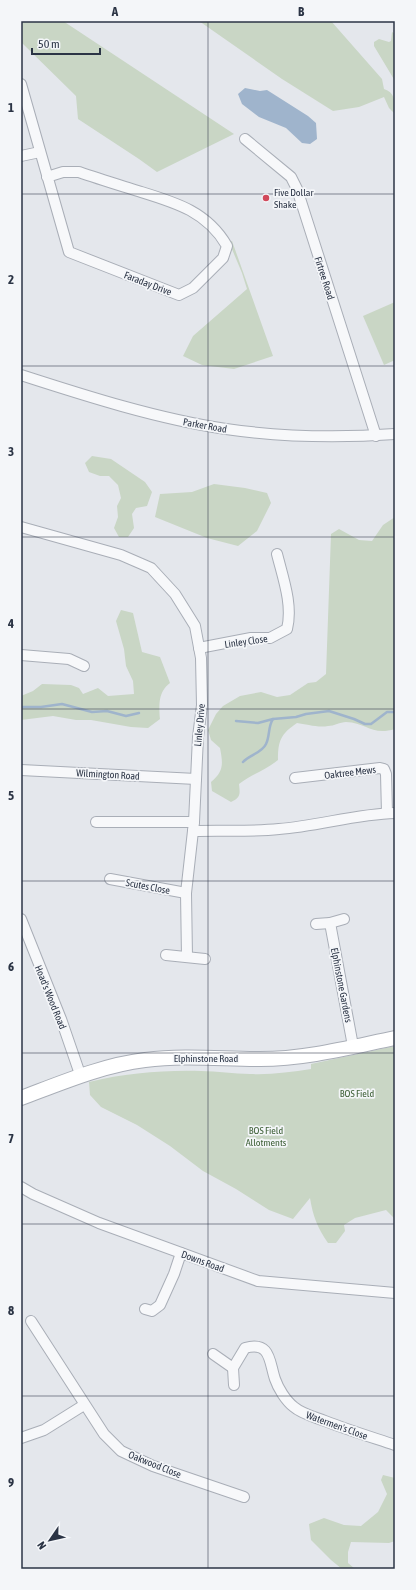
<svg xmlns="http://www.w3.org/2000/svg" width="416" height="1590" font-family="'Asap Condensed',sans-serif">
<style>
.green{fill:#c9d6c5}
.water{fill:#9fb4cc}
.lines{fill:none;stroke-linecap:round;stroke-linejoin:round}
.stream{stroke:#9fb4cc;stroke-width:2.5}
.street-casing{stroke:#a9aeb7;stroke-width:12}
.secondary-casing{stroke:#a9aeb7;stroke-width:16}
.street{stroke:#f7f8fa;stroke-width:10}
.secondary{stroke:#fff;stroke-width:14}
.grid{fill:none;stroke:#2b3445;stroke-width:1;stroke-opacity:0.55}
.poi-dot{fill:#d1495b;stroke:#f4f6f9;stroke-width:1.5}
.labels{text-anchor:middle;stroke-width:3.5;stroke-linejoin:round;paint-order:stroke}
.poi-label{font-size:10px;fill:#2b3445;stroke:#f4f6f9;text-anchor:start}
.street-label{font-size:10px;fill:#2b3445;stroke:#f4f6f9}
.park-label{font-size:10px;fill:#3f6138;stroke:#f4f6f9}
.neatline{fill:none;stroke:#2b3445;stroke-width:1.5}
.grid-label{font-size:13px;text-anchor:middle;font-weight:bold;fill:#2b3445}
</style>
<rect width="100%" height="100%" fill="#e4e7ec"/>
<g class="green">
<polygon points="21,21 63,21 234,134 157,172 139,159 78,119 76,96 21,42"/>
<path d="M199,21H331L382,79L384,89C396,93 395,103 395,114L389,108L384,97L359,107L333,111L282,79Z"/>
<polygon points="392,32 395,34 395,81 374,46 374,42 379,39 389,42 391,41"/>
<polygon points="232,241 273,356 234,369 202,365 183,356 193,336 247,289 242,273 229,242"/>
<polygon points="395,302 395,360 384,365 363,316"/>
<polygon points="92,456 111,459 145,482 152,492 147,506 136,508 132,514 134,528 128,537 119,537 114,528 118,517 117,506 121,498 118,485 109,476 100,476 89,472 85,463"/>
<polygon points="214,484 245,488 267,493 271,503 257,531 238,546 207,538 155,517 160,494 192,492"/>
<path d="M395,517V729C372,736 367,723 346,722C340,722 334,726 328,726C318,728 306,724 297,723C281,734 278,740 278,760C266,770 252,774 239,784C240,794 241,797 231,802L212,791L211,782C224,771 223,764 220,748L211,740L208,730L216,714L223,706L240,696L261,692L277,697L290,695L308,683L316,682L326,674L331,534L339,529L359,540L372,541L383,525Z"/>
<path d="M121,610L133,613L142,652L160,657L170,683C158,692 159,705 160,719L148,728L131,727L91,720H76L53,716L21,720V696L33,691L42,684L71,685L79,688L83,694L98,688L108,696L134,694L133,681L126,666L124,649L116,621Z"/>
<path d="M395,1046V1219L386,1210L355,1218L344,1225L345,1231L336,1243H328C317,1227 313,1216 310,1198L293,1219L269,1210L236,1189L203,1171L170,1146L137,1125L101,1107L90,1095L89,1082C126,1073 163,1070 201,1071C217,1071 234,1074 250,1074C270,1075 291,1072 311,1069V1064Z"/>
<polygon points="383,1475 395,1478 395,1541 389,1543 351,1542 348,1552 348,1563 355,1569 342,1569 331,1560 311,1540 309,1524 324,1518 344,1525 361,1526 378,1512 387,1494 381,1480"/>
</g>
<polygon class="water" points="245,88 260,91 267,90 308,116 316,123 317,139 310,144 302,143 286,128 259,117 242,104 238,94"/>
<g class="lines">
<g class="stream">
<polyline points="21,707 41,707 62,704 92,712 107,711 126,716 139,713"/>
<polyline points="236,721 258,723 273,719 296,717 306,714 329,711 354,719 365,724 371,724 387,712 395,712"/>
<path d="M243,762C249,755 262,753 266,744C270,736 268,726 273,719"/>
</g>
<defs>
<g id="street">
<path d="M21,84L69,252L179,295L193,288L223,258L227,246C207,211 174,202 138,191C119,185 99,179 79,172H63L47,177"/>
<polyline points="245,139 291,177 297,189 376,436"/>
<polyline points="21,156 40,152"/>
<path d="M21,375C86,396 158,419 226,429C282,437 339,438 395,434"/>
<polyline points="21,527 121,555 151,568 175,594 195,626 201,658 202,705 198,737 194,822 186,893 187,957"/>
<path d="M199,648L251,638H270L287,629C293,605 283,578 277,554"/>
<polyline points="21,655 69,659 84,666"/>
<polyline points="21,770 196,779"/>
<polyline points="295,778 380,768 384,769 386,774 387,813"/>
<polyline points="96,822 194,822"/>
<path d="M193,831C222,830 251,832 279,829C318,826 356,814 395,813"/>
<polyline points="110,879 186,893"/>
<polyline points="21,919 61,1019 81,1077"/>
<polyline points="330,923 353,1046"/>
<polyline points="316,924 330,923 344,919"/>
<polyline points="166,955 205,959"/>
<polyline points="21,1187 33,1194 99,1223 258,1281 395,1293"/>
<polyline points="145,1309 152,1311 160,1305 174,1274 181,1253"/>
<polyline points="31,1321 104,1434 121,1451 153,1466 244,1497"/>
<polyline points="213,1354 233,1368"/>
<path d="M234,1385L233,1368L245,1348C271,1341 269,1361 275,1379C278,1388 286,1401 294,1407C302,1414 315,1417 325,1421C348,1430 371,1437 395,1445"/>
<polyline points="21,1438 44,1430 84,1405"/>
</g>
<path id="secondary" d="M21,1098C61,1083 103,1065 145,1060C184,1055 222,1059 260,1059C306,1059 351,1047 395,1038"/>
</defs>
<use href="#street" class="street-casing"/>
<use href="#secondary" class="secondary-casing"/>
<use href="#street" class="street"/>
<use href="#secondary" class="secondary"/>
</g>
<path class="grid" d="M208,21V1569M21,194H395M21,366H395M21,537H395M21,709H395M21,881H395M21,1053H395M21,1224H395M21,1396H395"/>
<circle class="poi-dot" cx="266" cy="198" r="4"/>
<g class="labels">
<g class="poi-label">
<text x="274" y="196">Five Dollar<tspan x="274" dy="12">Shake</tspan></text>
</g>
<g class="street-label">
<text transform="translate(325 278) rotate(72)" y="4">Firtree Road</text>
<text transform="translate(148 283) rotate(21)" y="4">Faraday Drive</text>
<text transform="translate(205 425) rotate(10)" y="4">Parker Road</text>
<text transform="translate(246 641) rotate(-8)" y="4">Linley Close</text>
<text transform="translate(199 725) rotate(-85)" y="4">Linley Drive</text>
<text transform="translate(350 772) rotate(-7)" y="4">Oaktree Mews</text>
<text transform="translate(108 774) rotate(3)" y="4">Wilmington Road</text>
<text transform="translate(148 886) rotate(11)" y="4">Scutes Close</text>
<text transform="translate(342 985) rotate(79)" y="4">Elphinstone Gardens</text>
<text transform="translate(51 997) rotate(68)" y="4">Hoad's Wood Road</text>
<text x="206" y="1062">Elphinstone Road</text>
<text transform="translate(203 1261) rotate(20)" y="4">Downs Road</text>
<text transform="translate(337 1425) rotate(20)" y="4">Watermen's Close</text>
<text transform="translate(155 1464) rotate(22)" y="4">Oakwood Close</text>
</g>
<g class="park-label">
<text x="357" y="1097">BOS Field</text>
<text x="266" y="1134">BOS Field<tspan x="266" dy="12">Allotments</tspan></text>
</g>
</g>
<rect width="416" height="1590" fill="none" stroke="#f4f6f9" stroke-width="44"/>
<g transform="translate(50 1540) rotate(236)" stroke="#f4f6f9" stroke-width="3" paint-order="stroke">
<path d="M0-3L7 15L0 10L-7 15Z" fill="#2b3445"/>
<text y="-6" font-size="11" font-weight="bold" text-anchor="middle" fill="#2b3445">N</text>
</g>
<path d="M32 48v6h68v-6" fill="none" stroke="#2b3445" stroke-width="2"/>
<text x="38" y="48" font-size="12" fill="#2b3445" stroke="#f4f6f9" stroke-width="3" paint-order="stroke">50 m</text>
<rect x="22" y="22" width="372" height="1546" class="neatline"/>
<g class="grid-label">
<text x="115" y="16">A</text>
<text x="301" y="16">B</text>
<text x="11" y="112">1</text>
<text x="11" y="284">2</text>
<text x="11" y="456">3</text>
<text x="11" y="628">4</text>
<text x="11" y="800">5</text>
<text x="11" y="971">6</text>
<text x="11" y="1143">7</text>
<text x="11" y="1315">8</text>
<text x="11" y="1487">9</text>
</g>
</svg>
